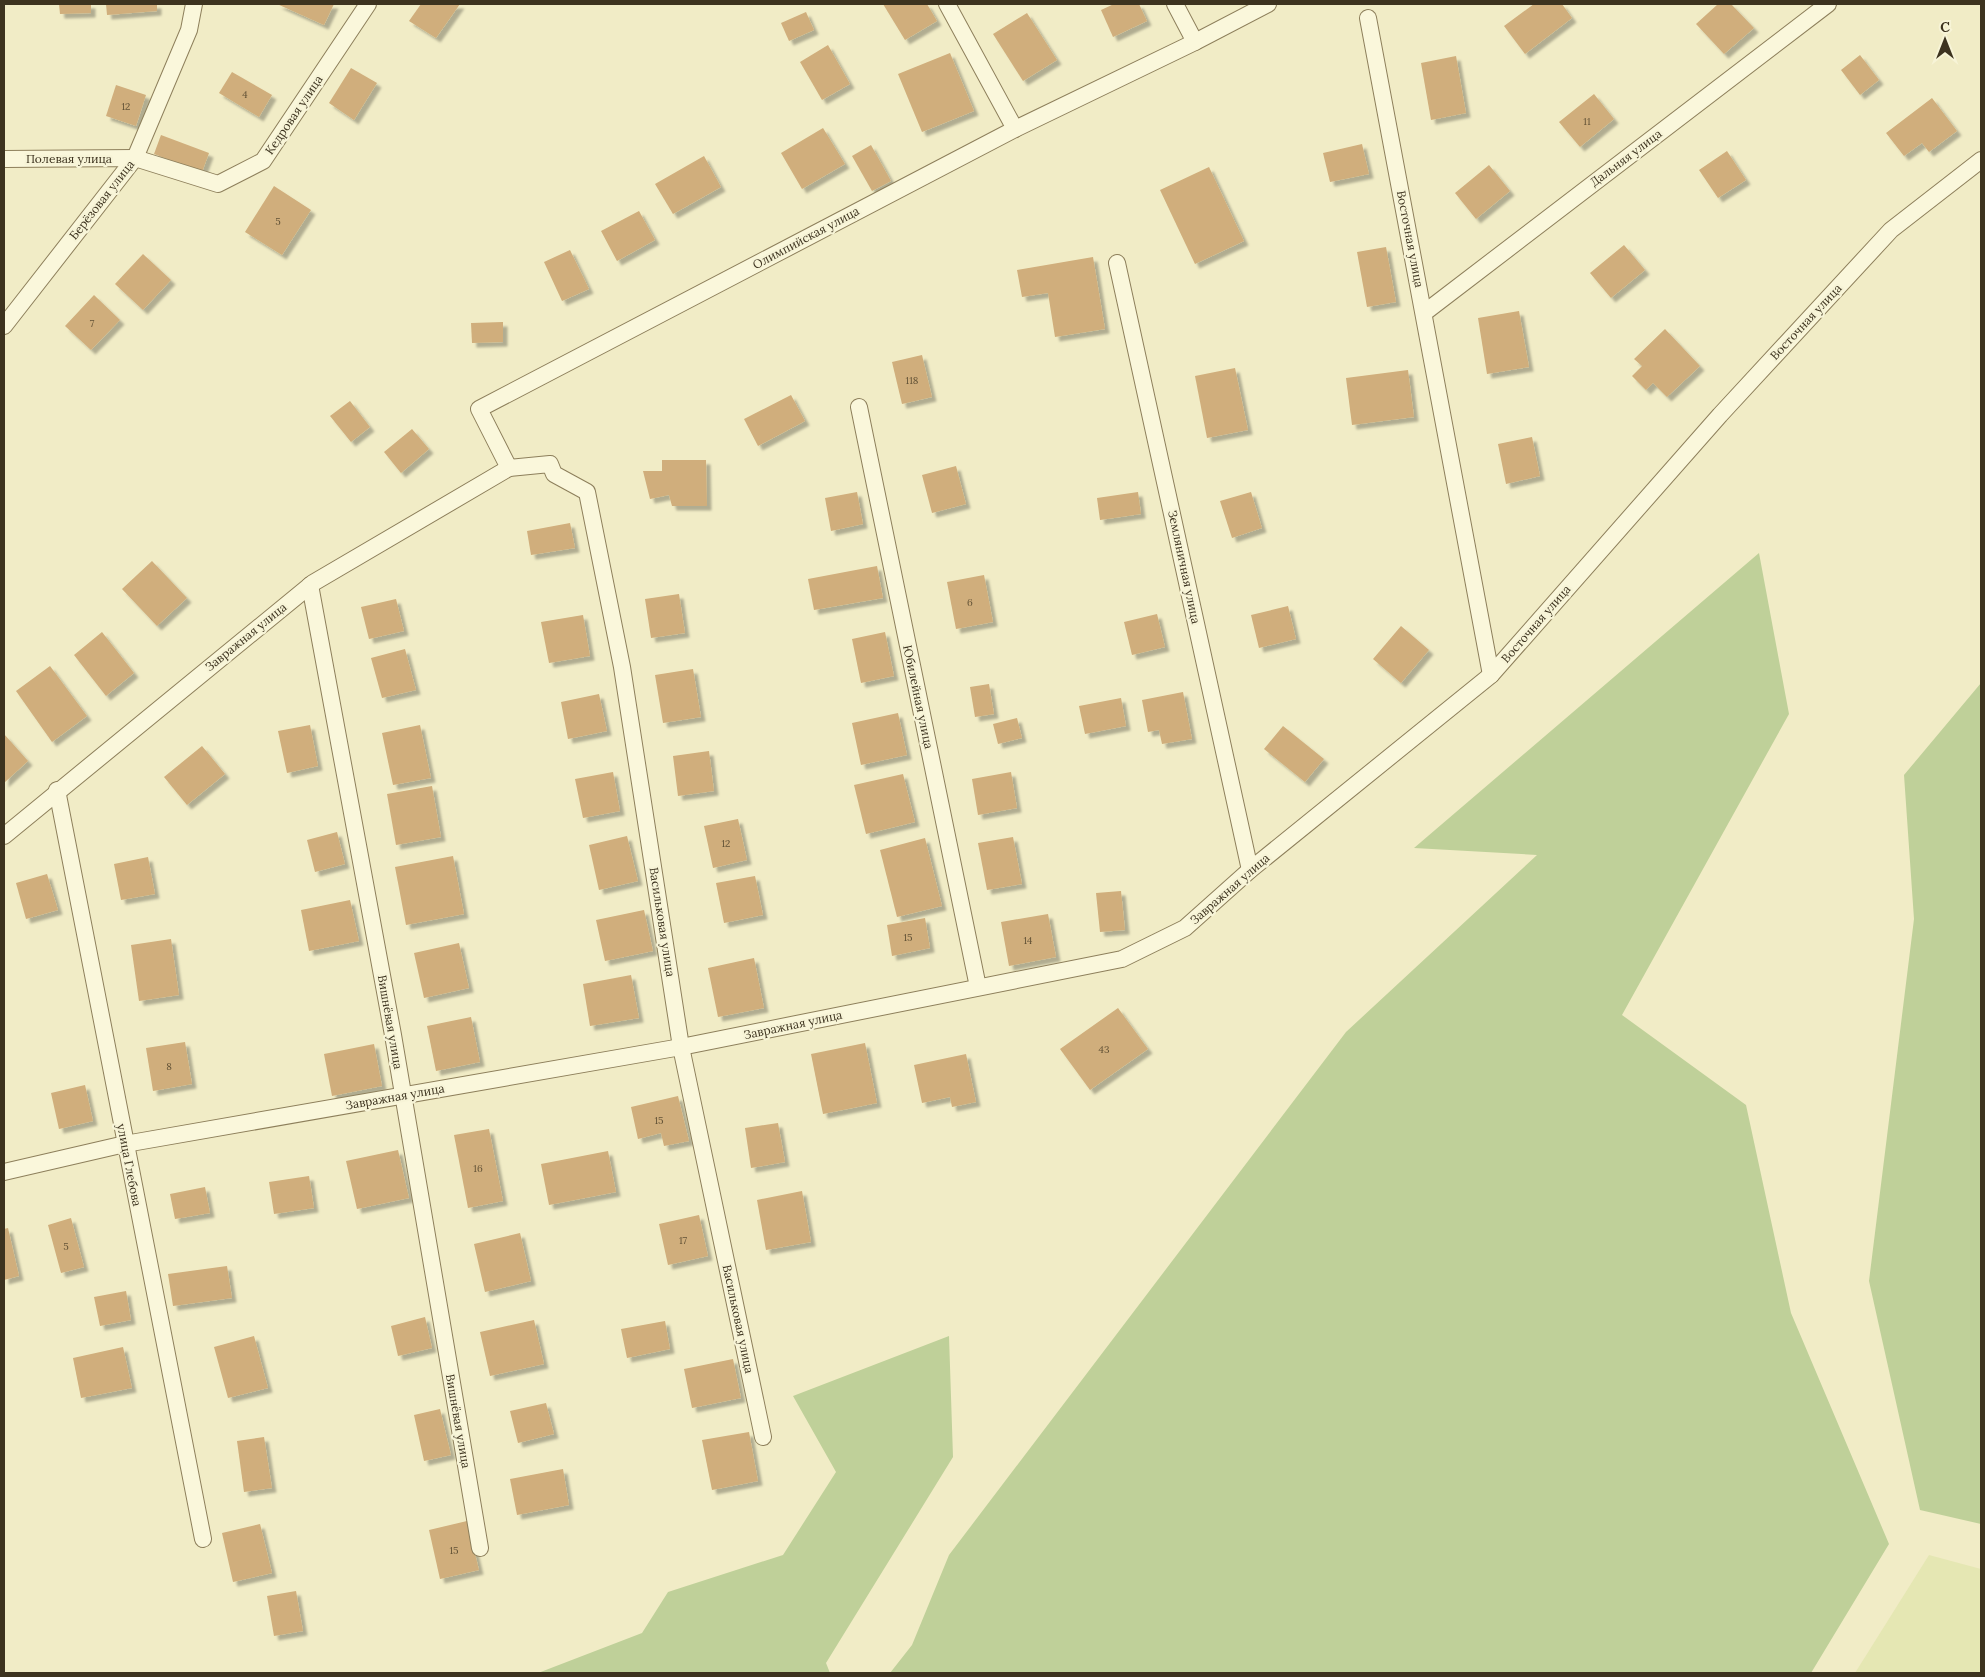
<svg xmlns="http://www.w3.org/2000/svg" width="1985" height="1677" font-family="Lora,serif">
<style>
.farmland{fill:#e5e7b3}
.green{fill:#bfd099}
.building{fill:#d0ae7b;filter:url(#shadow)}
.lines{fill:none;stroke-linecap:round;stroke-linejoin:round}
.street-casing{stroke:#8d7f5b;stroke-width:18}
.street{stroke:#faf7db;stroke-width:16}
.labels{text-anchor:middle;stroke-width:4.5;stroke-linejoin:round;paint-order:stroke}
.number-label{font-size:10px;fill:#625236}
.street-label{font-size:12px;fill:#3d331f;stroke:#f7f4d7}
</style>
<defs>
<filter id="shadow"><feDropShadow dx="4.5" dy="4.5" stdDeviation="1" flood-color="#0004"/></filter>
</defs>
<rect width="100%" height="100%" fill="#f1ecc6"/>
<polygon class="farmland" points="1929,1555 1981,1569 1981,1673 1855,1673"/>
<g class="green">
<polygon points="1759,553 1789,714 1622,1015 1746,1105 1791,1313 1889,1544 1811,1673 890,1673 912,1645 949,1555 1346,1032 1537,855 1414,848"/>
<polygon points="1981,683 1981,1524 1920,1510 1869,1281 1914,919 1904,775"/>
<polygon points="949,1336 953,1457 826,1663 830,1673 538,1673 642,1633 668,1592 783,1555 836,1472 793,1396"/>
</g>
<g class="building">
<polygon points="59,4 91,4 91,13 60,14"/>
<polygon points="106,4 157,4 157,11 107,15"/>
<polygon points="277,4 334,4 324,25"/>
<polygon points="421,4 460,4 436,38 409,21"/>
<polygon points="883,4 927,4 937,21 905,40"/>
<polygon points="1114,4 1139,4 1147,21 1113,37 1101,10"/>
<polygon points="1534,4 1562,4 1572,18 1525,54 1504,26"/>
<polygon points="1718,4 1731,4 1754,28 1724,54 1696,24"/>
<polygon points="806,12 814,30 789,41 781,23"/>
<polygon points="1027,13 1057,60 1023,81 993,34"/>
<polygon points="828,45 850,84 822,100 800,62"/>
<polygon points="950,53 974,111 922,132 898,74"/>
<polygon points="1860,55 1879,80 1860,95 1841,70"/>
<polygon points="1456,56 1466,113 1431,120 1421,63"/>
<polygon points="351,68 377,83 354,120 329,103"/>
<polygon points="232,72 272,95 259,117 219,93"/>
<polygon points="116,85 146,95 136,126 106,116"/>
<polygon points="1594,94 1614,119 1580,147 1559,122"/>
<polygon points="1932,98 1957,131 1929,152 1922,143 1904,156 1886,133"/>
<polygon points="823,128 845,164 802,189 781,153"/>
<polygon points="161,135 209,153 202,172 154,154"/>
<polygon points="1362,144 1369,174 1330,182 1323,153"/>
<polygon points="871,145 891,181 872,191 852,156"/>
<polygon points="1727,151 1746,180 1718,198 1699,170"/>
<polygon points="704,156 721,187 673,214 655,184"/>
<polygon points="1489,165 1510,191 1476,219 1455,193"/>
<polygon points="1209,167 1244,241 1195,264 1160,190"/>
<polygon points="274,186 311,210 282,255 245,232"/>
<polygon points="639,211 655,240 617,261 601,231"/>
<polygon points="1624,245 1645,270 1611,298 1590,273"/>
<polygon points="1386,247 1396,302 1367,307 1357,252"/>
<polygon points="570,250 589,289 562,301 544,262"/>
<polygon points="143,254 171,280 143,310 115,284"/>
<polygon points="1093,257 1105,329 1055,337 1048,293 1022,297 1017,270"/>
<polygon points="94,295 120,320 91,350 65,326"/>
<polygon points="1519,311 1529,367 1487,374 1478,318"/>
<polygon points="503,322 503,342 472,343 471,323"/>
<polygon points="1665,329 1700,366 1667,397 1653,383 1646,390 1632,376 1642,366 1634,359"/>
<polygon points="922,355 932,397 902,404 892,362"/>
<polygon points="1235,368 1248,430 1207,438 1195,376"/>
<polygon points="1408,370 1414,417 1352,425 1346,378"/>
<polygon points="791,395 805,421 758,446 744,419"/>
<polygon points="350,401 370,427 351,442 330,416"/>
<polygon points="412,429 429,449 401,473 384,452"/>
<polygon points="1532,437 1540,476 1506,484 1498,444"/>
<polygon points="662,460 706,460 707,506 672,506 669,495 650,499 643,471 662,471"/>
<polygon points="956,466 966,504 932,513 922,475"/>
<polygon points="857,492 863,524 831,531 825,498"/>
<polygon points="1138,492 1141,514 1100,520 1097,498"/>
<polygon points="1251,492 1262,528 1232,538 1220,501"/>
<polygon points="570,523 575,548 531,555 527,531"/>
<polygon points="152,561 187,598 157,626 122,589"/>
<polygon points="877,566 883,598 814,610 808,579"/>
<polygon points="984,575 993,622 956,629 947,582"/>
<polygon points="679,594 685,633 651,638 645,599"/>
<polygon points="396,599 404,631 369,639 361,607"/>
<polygon points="1288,606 1296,639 1259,648 1251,615"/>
<polygon points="1157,614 1165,647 1132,655 1124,622"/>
<polygon points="583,615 590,656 549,663 541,622"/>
<polygon points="1401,626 1429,650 1401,683 1373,659"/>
<polygon points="102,632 134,673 106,696 74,655"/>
<polygon points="885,632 894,676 861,683 852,639"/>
<polygon points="405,649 416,690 382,698 371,658"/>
<polygon points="50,666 87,716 52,742 16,691"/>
<polygon points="693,669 701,717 663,723 655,675"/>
<polygon points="989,684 994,714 975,717 970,687"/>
<polygon points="1183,692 1192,739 1162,744 1159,730 1148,732 1142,700"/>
<polygon points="599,694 607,731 568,739 561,702"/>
<polygon points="1121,698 1126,726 1085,734 1079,706"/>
<polygon points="898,713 907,755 861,765 852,723"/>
<polygon points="1017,718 1022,738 998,744 993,724"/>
<polygon points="310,725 318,766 287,773 278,731"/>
<polygon points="420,725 431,778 393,785 382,733"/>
<polygon points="1283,726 1324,759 1305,782 1264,749"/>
<polygon points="4,734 28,761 4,783"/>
<polygon points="202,746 225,774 187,805 164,777"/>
<polygon points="709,751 714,791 678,796 673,756"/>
<polygon points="613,772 620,811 583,818 575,779"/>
<polygon points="1011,772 1017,808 978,815 972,779"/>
<polygon points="903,774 915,822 866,834 854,785"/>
<polygon points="432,786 441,837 396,845 387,794"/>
<polygon points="738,819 747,860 713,868 704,826"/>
<polygon points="337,832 345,864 315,872 307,840"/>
<polygon points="627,836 638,881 599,890 589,845"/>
<polygon points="1013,837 1022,884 987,890 978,843"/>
<polygon points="925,838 942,906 897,917 880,850"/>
<polygon points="453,856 464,914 406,925 395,867"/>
<polygon points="148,857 155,894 121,900 114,864"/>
<polygon points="47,874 58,910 26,919 16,883"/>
<polygon points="755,876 763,915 724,923 716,883"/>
<polygon points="1121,891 1125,930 1100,932 1096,893"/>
<polygon points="350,900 359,941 309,951 301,910"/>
<polygon points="644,910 653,951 605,961 596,920"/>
<polygon points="1048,914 1056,957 1009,966 1001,922"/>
<polygon points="925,918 930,948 892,956 887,925"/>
<polygon points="171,939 179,995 139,1001 131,945"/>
<polygon points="459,943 469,988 424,998 414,953"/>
<polygon points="754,958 764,1008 718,1017 708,968"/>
<polygon points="631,975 639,1018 590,1026 583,984"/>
<polygon points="1118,1008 1148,1049 1090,1090 1060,1049"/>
<polygon points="471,1017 480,1062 436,1071 427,1026"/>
<polygon points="185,1042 192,1084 153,1091 146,1048"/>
<polygon points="865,1043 877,1103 823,1114 811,1054"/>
<polygon points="374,1044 382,1086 332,1096 324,1054"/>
<polygon points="966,1054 976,1102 952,1107 950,1097 922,1103 914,1065"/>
<polygon points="85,1085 93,1121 59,1129 51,1093"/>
<polygon points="678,1096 689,1141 664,1146 661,1133 638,1139 631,1107"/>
<polygon points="778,1123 785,1162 751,1168 745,1128"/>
<polygon points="489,1129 503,1201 468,1208 454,1135"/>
<polygon points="398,1150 409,1198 357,1209 346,1161"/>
<polygon points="608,1151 616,1192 549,1205 541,1164"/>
<polygon points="309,1176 314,1208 274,1214 269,1182"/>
<polygon points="205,1187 210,1213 175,1219 170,1194"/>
<polygon points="802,1191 811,1242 766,1250 757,1200"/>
<polygon points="699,1215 708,1256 668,1265 659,1224"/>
<polygon points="71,1218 84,1267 61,1273 48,1225"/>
<polygon points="8,1228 19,1276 4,1280 4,1229"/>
<polygon points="520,1233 531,1281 485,1292 474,1244"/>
<polygon points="227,1266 232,1298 173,1306 168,1274"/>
<polygon points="126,1291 131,1320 100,1326 94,1297"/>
<polygon points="425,1317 432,1348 398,1356 391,1326"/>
<polygon points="534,1320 544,1364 490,1376 480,1332"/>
<polygon points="665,1321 670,1349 627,1358 621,1329"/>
<polygon points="254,1336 268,1388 228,1398 214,1347"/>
<polygon points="123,1347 132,1388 81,1398 73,1358"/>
<polygon points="733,1359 741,1398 692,1408 684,1369"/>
<polygon points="546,1403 554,1434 518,1443 510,1411"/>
<polygon points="440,1409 451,1455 424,1461 414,1415"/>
<polygon points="749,1432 758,1481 712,1490 702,1440"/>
<polygon points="264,1437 272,1488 244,1492 237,1441"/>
<polygon points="563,1469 569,1505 517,1515 510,1479"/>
<polygon points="467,1521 479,1570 440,1579 429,1530"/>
<polygon points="260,1524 272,1573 233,1582 222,1533"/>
<polygon points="296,1591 303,1631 274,1636 267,1596"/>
</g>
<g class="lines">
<defs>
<g id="street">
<polyline points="947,4 1015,129"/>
<polyline points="1368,18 1491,675"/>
<polyline points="1195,42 1268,4"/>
<polyline points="4,159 135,158 218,184 263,161 368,4"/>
<polyline points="1117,263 1250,870"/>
<polyline points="1424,313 1828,4"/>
<polyline points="4,326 135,158 189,30 194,4"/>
<polyline points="859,407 978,987"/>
<polyline points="509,468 479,409 1015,129 1195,42 1175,4"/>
<polyline points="310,585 393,1035 480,1548"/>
<polyline points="57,790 203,1539"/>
<polyline points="4,836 313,583 509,468 550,464 554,474 587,492 622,667 681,1047 763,1437"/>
<polyline points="4,1172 125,1144 681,1047 1122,959 1185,928 1250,870 1491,675 1720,415 1891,230 1981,160"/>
</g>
</defs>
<use href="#street" class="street-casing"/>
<use href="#street" class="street"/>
</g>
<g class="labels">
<g class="number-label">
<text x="245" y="98">4</text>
<text x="126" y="110">12</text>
<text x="1587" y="125">11</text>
<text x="278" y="225">5</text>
<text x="92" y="327">7</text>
<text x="912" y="384">118</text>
<text x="970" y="606">6</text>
<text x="726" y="847">12</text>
<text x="908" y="941">15</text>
<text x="1028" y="944">14</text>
<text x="1104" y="1053">43</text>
<text x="169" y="1070">8</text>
<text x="659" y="1124">15</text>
<text x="478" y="1172">16</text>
<text x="683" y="1244">17</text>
<text x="66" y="1250">5</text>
<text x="454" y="1554">15</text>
</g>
<g class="street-label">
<text transform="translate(294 115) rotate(-56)" y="4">Кедровая улица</text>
<text transform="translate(1626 158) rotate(-37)" y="4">Дальняя улица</text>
<text x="69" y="163">Полевая улица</text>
<text transform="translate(102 200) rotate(-52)" y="4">Берёзовая улица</text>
<text transform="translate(806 238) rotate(-28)" y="4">Олимпийская улица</text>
<text transform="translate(1410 239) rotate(79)" y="4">Восточная улица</text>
<text transform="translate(1806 322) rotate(-47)" y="4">Восточная улица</text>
<text transform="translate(1184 567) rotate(78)" y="4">Земляничная улица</text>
<text transform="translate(1536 624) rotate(-49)" y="4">Восточная улица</text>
<text transform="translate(246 637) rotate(-39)" y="4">Завражная улица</text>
<text transform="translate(918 697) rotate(78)" y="4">Юбилейная улица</text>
<text transform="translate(1230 889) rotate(-41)" y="4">Завражная улица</text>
<text transform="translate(662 922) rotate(81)" y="4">Васильковая улица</text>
<text transform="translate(390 1022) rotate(80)" y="4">Вишнёвая улица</text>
<text transform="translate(793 1025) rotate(-12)" y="4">Завражная улица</text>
<text transform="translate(395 1097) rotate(-10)" y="4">Завражная улица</text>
<text transform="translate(129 1165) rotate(79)" y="4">улица Глебова</text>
<text transform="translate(738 1319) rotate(78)" y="4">Васильковая улица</text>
<text transform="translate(458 1421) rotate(80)" y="4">Вишнёвая улица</text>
</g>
</g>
<rect width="1985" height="1677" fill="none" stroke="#3d331f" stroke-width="10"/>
<g transform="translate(1945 40)" stroke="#f7f4d7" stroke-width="4" paint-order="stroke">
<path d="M0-4L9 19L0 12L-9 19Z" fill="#3d331f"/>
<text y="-8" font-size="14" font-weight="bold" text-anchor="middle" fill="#3d331f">С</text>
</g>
</svg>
